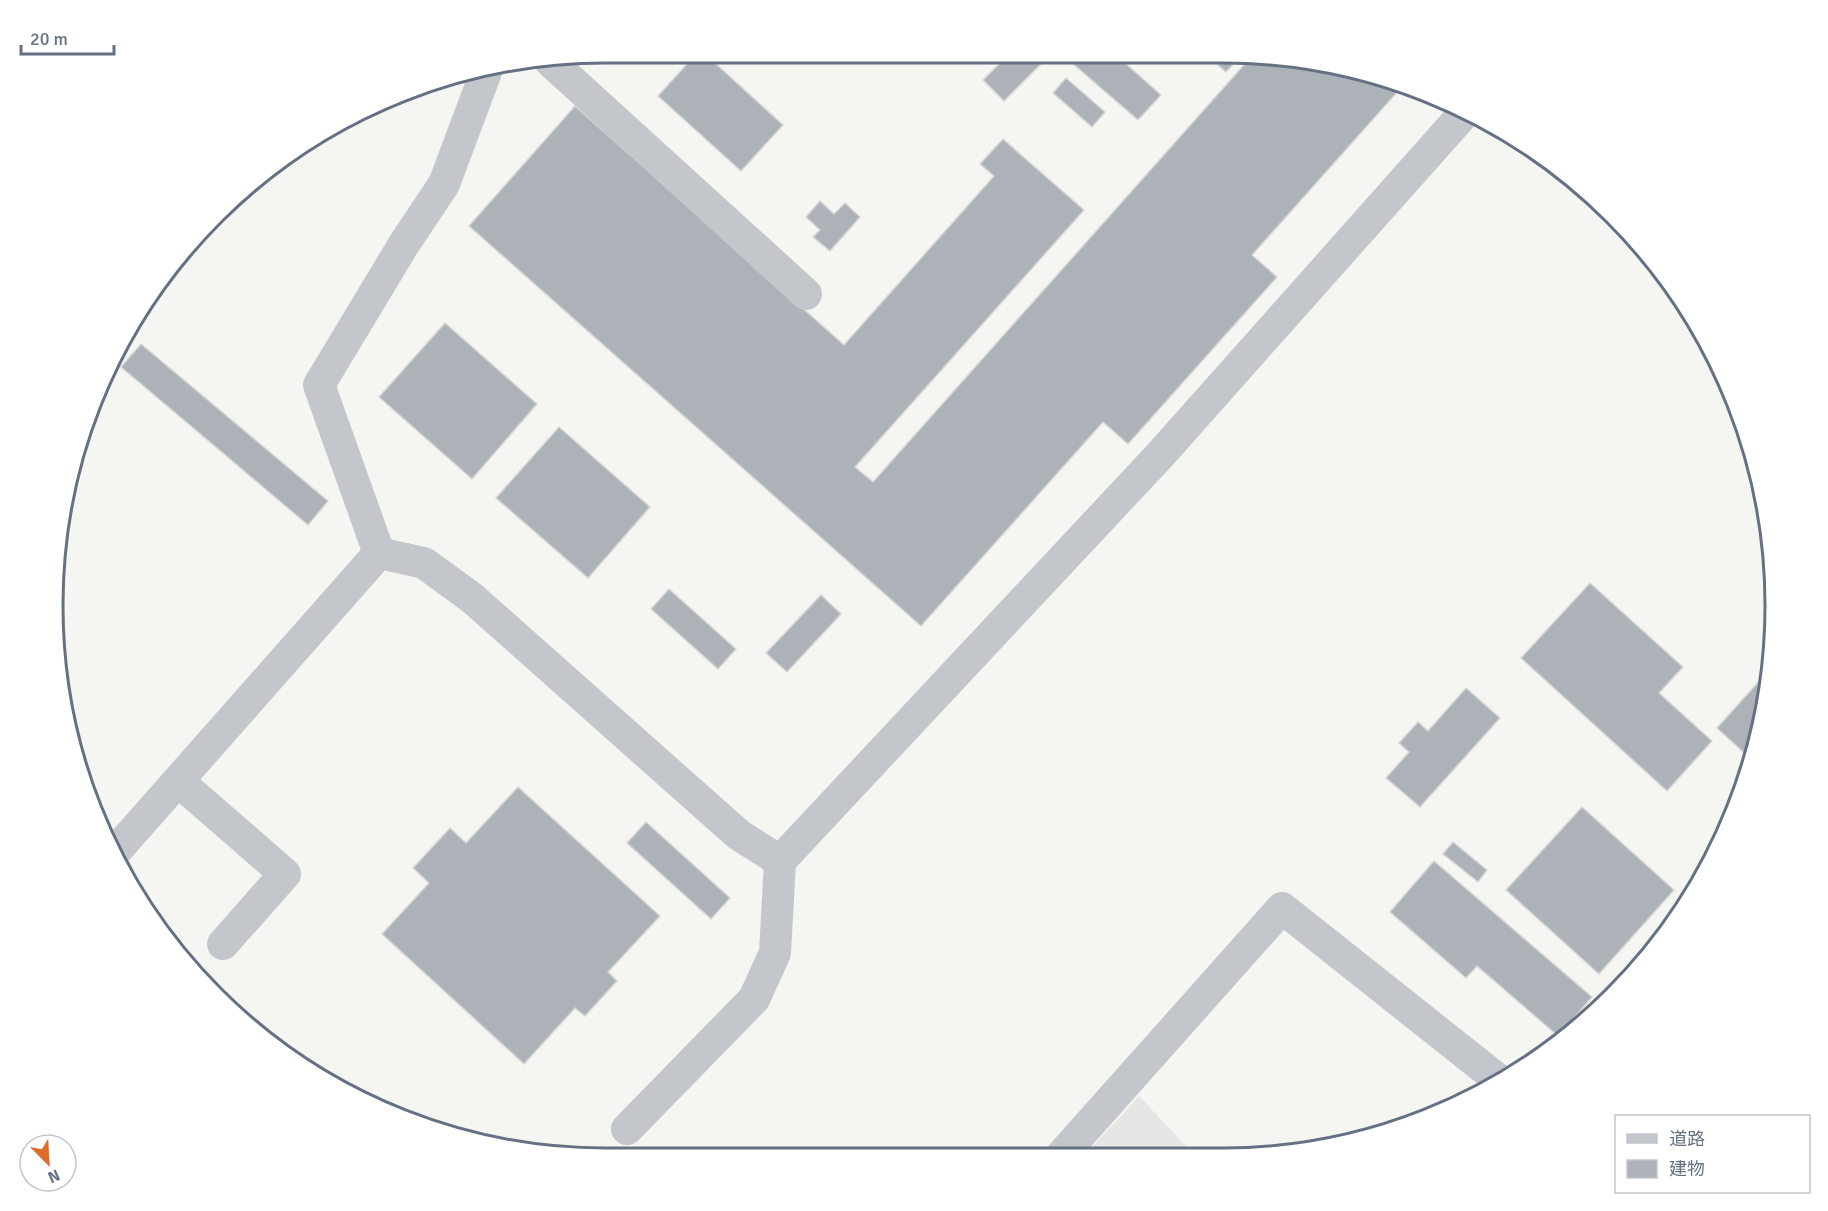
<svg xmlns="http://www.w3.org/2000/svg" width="1828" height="1211" font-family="Signika,'Noto Sans JP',sans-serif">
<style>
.built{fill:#e6e6e5}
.building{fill:#acb2b8;stroke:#d6d7d5;stroke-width:1.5}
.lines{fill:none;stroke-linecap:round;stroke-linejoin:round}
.minor{stroke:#c3c6ca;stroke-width:32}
.rim{fill:none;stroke:#657182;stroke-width:3}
</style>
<rect width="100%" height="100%" fill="#f5f5f2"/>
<polygon class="built" points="1139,1096 1196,1157 1084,1156"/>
<g class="building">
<polygon points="697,53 704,53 783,125 741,171 658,96"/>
<polygon points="1008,55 1037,55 1043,62 1004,101 983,80"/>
<polygon points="1064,56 1117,56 1161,95 1138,120"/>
<polygon points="1209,57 1240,57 1226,72"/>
<polygon points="1251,57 1295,57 1400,89 1252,255 1277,277 1128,444 1103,422 921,626 469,226 575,106 844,345 994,176 980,164 1003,139 1084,210 855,467 873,482"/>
<polygon points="1066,78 1105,112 1092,127 1053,93"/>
<polygon points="820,201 834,214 845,203 860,217 830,251 813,237 820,230 806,217"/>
<polygon points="445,323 537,404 472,479 379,397"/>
<polygon points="141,344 328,501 308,525 121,367"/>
<polygon points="559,427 650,507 588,578 496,498"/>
<polygon points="1590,583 1683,667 1659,693 1712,741 1667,791 1521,658"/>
<polygon points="669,589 736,649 718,669 651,609"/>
<polygon points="821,595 841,614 787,672 766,653"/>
<polygon points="1771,668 1771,678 1752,760 1717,728"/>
<polygon points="1466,688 1500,718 1420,807 1386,778 1409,752 1399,743 1418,722 1428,731"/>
<polygon points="518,787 660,916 608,972 617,981 585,1016 575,1008 524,1064 382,934 429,883 413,868 450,828 466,843"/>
<polygon points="1582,807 1674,890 1599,974 1506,890"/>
<polygon points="646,822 730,898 711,919 627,843"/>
<polygon points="1453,842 1487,870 1478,882 1443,854"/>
<polygon points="1434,861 1592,997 1558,1036 1477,966 1466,978 1390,912"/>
</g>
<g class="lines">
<g class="minor">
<polyline points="551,62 806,294"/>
<polyline points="379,553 424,563 472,598 739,835 780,861 1161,454 1467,110"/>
<polyline points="379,553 319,385 404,244 444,184 486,72"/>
<polyline points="178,781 285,874 223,944"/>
<polyline points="115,852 379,553"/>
<polyline points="627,1129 754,999 775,953 780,861"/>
<polyline points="1061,1156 1282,908 1500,1081"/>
</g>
</g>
<path d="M0 0H1828V1211H0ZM605 63H1223A542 542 0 0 1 1765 605V606A542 542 0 0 1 1223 1148H605A542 542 0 0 1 63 606V605A542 542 0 0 1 605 63Z" fill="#fff" fill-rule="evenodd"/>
<path class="rim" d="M605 63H1223A542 542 0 0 1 1765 605V606A542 542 0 0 1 1223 1148H605A542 542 0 0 1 63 606V605A542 542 0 0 1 605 63Z"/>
<rect x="1615" y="1115" width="195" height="78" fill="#ffffff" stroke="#c1c6cd" stroke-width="1.5"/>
<rect x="1627" y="1134" width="30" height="9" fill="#c3c6ca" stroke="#c1c6cd" stroke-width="1.5"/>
<text x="1669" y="1145" font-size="18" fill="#657182">道路</text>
<rect x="1627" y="1160" width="30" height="18" fill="#acb2b8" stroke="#c1c6cd" stroke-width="1.5"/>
<text x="1669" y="1175" font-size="18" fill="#657182">建物</text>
<g transform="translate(48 1163) rotate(156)"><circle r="28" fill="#ffffff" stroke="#c1c6cd" stroke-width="1.5"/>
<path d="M0-4.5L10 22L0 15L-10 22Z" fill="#dc6d2b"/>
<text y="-9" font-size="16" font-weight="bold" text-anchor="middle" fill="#657182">N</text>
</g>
<path d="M21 45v9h93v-9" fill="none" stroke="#657182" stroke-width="3"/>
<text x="30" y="45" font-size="18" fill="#657182" stroke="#ffffff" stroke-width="4.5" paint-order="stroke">20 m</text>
</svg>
